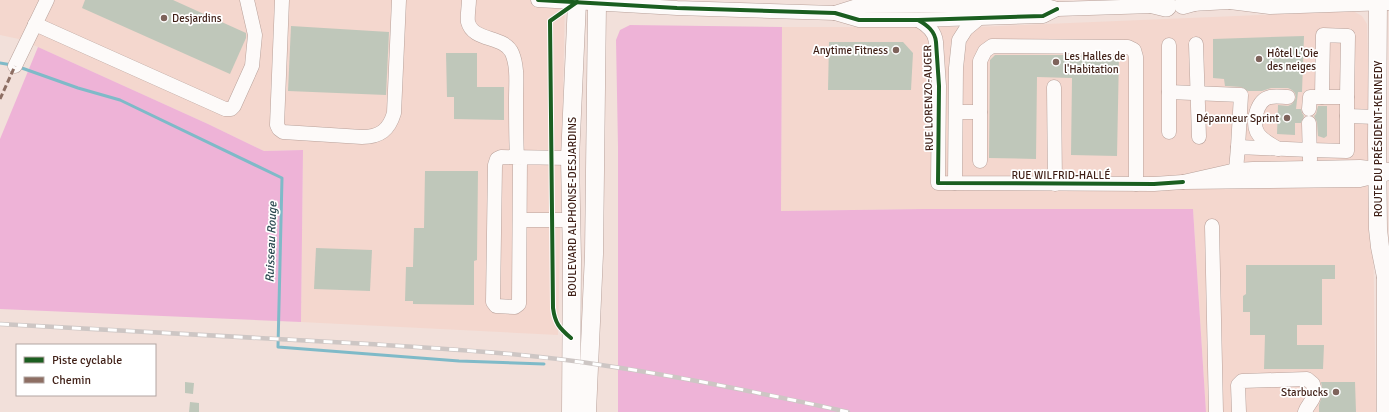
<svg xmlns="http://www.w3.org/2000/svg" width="1389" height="412" font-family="Signika,sans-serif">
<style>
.built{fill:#f4d7ce}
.green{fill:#eeb3d7}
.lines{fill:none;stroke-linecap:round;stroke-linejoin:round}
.stream{stroke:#7fbac8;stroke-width:3}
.building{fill:#bfc7ba}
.minor-casing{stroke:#b8a19a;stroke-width:15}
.major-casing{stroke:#b8a19a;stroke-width:19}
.highway-casing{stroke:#b8a19a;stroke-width:22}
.minor{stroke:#fdfaf9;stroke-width:14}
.major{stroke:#fdfaf9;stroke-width:18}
.highway{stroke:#fdfaf9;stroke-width:21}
.rail-casing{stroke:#cdc6c4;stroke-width:4.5}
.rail{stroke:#fff;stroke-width:3;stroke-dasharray:9;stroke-linecap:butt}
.quiet{stroke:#8d6e63;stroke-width:3;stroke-dasharray:6 3;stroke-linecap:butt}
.cycleway-casing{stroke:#fff;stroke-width:6}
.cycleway{stroke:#1b5e20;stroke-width:4}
.poi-dot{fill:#7e635b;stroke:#fff;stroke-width:1.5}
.labels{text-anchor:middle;stroke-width:3.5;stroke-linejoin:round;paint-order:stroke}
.poi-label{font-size:11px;fill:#3f1f16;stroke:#fff;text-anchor:start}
.street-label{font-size:11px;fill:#3f1f16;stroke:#fff}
.water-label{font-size:12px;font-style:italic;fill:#2b484f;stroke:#fff}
</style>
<rect width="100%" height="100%" fill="#f2e0da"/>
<g class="built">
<polygon points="0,0 565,0 558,335 301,322 303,150 264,151 208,124 38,47 19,39 0,35"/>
<polygon points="1353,11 1362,16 1367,24 1373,232 1376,412 1206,412 1193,209 924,209 781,211 782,27 977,27"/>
</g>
<g class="green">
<polygon points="630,25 782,27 781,211 924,209 1193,209 1206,412 618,412 618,147 616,40 620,30"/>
<polygon points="38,47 208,124 264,151 303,150 301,322 0,309 0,139"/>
</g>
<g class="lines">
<g class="stream">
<polyline points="0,63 12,65"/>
<polyline points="19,67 78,88 120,100 282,178 278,347 459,361 544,364"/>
</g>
</g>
<g class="building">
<polygon points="85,0 173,0 246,33 246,38 230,74 82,8"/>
<polygon points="291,26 389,32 386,95 288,91"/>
<polygon points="1304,36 1302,92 1298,92 1296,109 1301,109 1302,113 1304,116 1301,123 1295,123 1295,135 1277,134 1278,105 1288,106 1292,104 1296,98 1295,93 1292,90 1288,88 1271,88 1262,91 1248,91 1241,87 1225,86 1224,79 1213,78 1213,39"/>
<polygon points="829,42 903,42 913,53 911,90 828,90"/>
<polygon points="446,53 477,53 477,87 504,87 504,120 454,119 454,97 447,97"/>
<polygon points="995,55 1119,55 1117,156 1071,155 1072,78 1037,77 1036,159 989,158 990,60"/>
<polygon points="1318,106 1327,106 1327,136 1324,138 1318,136 1317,122 1314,116 1316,114"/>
<polygon points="425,171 478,171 477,260 474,261 474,305 413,304 413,301 405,301 406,267 413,267 414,228 424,228"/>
<polygon points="316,248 372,250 370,291 314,289"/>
<polygon points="1246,265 1335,265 1335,279 1322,279 1322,325 1297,325 1297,345 1324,345 1323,369 1264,369 1265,335 1250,335 1250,312 1243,312 1243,296 1246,294"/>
<polygon points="185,382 194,383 193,394 185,393"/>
<polygon points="1321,382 1355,382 1356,412 1319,412 1319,405 1323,393"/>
<polygon points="190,402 199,403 199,412 189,412"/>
</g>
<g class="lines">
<defs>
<g id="minor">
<path d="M282,0L277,125L279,129L283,132L362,137C380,137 389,130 394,113L399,0"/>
<path d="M469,0C469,7 467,15 468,22C473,42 504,35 512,53C518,67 516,84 516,99C516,118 516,138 517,158"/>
<polyline points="538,0 677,8 835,13 859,20 918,20 1043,16 1057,9"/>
<polyline points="1230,2 1270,7 1389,3"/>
<polyline points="1191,4 1229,2 1240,0"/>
<polyline points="835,13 857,6 1043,5 1057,9 1153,6"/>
<path d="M918,20C927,25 935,31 936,42L939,86L938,183L1154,184L1183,182"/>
<polyline points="35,24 225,109 231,109 234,106 252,66 255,35 247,0"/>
<polyline points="1196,44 1199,137"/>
<polyline points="1169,45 1169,132"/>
<polyline points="15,66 47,0"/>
<polyline points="1054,87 1055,184"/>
<polyline points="1169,92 1241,95 1238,147"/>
<polyline points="1322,97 1323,35 1348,36 1347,97"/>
<polyline points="956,112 980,112"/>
<polyline points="1347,116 1377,117"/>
<polyline points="1309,123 1310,160"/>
<path d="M1278,149C1271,144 1261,140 1257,132C1252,121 1257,100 1270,97C1276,96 1283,97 1288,97"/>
<polyline points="520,158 519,304 515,307 496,306 493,302 495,165 497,159 501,157 570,158"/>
<polyline points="980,161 980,61 985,51 992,46 1128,47 1134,50 1136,57 1136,184"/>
<polyline points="1236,170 1238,147 1310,150 1347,151 1347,97 1310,97 1309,109"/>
<polyline points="1389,170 1360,167 1253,169 1236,170 1183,182 1360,180 1389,173"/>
<polyline points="955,183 956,68 959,40 966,29 978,19"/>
<polyline points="520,220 571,220"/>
<polyline points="1212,226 1216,412"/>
<path d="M1239,412L1238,385L1242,381L1307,379L1313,384C1318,399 1309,401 1305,412"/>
</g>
<g id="major">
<polyline points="1378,0 1377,142 1378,229 1380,247 1386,277"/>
<polyline points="1183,5 1201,0"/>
<polyline points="571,412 572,259 570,158 577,2"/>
<polyline points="587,412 594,254 597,4"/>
<polyline points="1386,412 1386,277 1388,265"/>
</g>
<g id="highway">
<polyline points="597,0 597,4"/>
<polyline points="1141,0 1166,6"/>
<polyline points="577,2 578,0"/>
</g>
</defs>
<use href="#minor" class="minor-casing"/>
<use href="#major" class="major-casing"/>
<use href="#highway" class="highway-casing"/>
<use href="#minor" class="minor"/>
<use href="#major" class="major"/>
<use href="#highway" class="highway"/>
<defs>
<path id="rail" d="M0,324L369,344C446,349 524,353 601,365C684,377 766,394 848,412"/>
</defs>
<use href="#rail" class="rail-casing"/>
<use href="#rail" class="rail"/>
<polyline class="quiet" points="0,99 15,66"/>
<defs>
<g id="cycleway">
<polyline points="538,0 677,8 835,13 859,20 918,20 1043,16 1057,9"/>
<path d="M918,20C927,25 935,31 936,42L939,86L938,183L1154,184L1183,182"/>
<path d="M571,338C559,328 555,323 553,308L550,21L577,2"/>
</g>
</defs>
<use href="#cycleway" class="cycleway-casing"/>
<use href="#cycleway" class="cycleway"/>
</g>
<g class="poi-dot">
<circle cx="164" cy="18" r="4"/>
<circle cx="896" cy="50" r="4"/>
<circle cx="1259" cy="59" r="4"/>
<circle cx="1056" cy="62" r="4"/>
<circle cx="1287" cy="118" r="4"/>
<circle cx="1336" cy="392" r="4"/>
</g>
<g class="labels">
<g class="poi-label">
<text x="172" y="22">Desjardins</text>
<text x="888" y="54" text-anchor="end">Anytime Fitness</text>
<text x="1267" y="57">Hôtel L'Oie<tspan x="1267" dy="13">des neiges</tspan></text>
<text x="1064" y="60">Les Halles de<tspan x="1064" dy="13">l'Habitation</tspan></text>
<text x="1279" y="122" text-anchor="end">Dépanneur Sprint</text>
<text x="1328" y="396" text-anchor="end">Starbucks</text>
</g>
<g class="street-label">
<text transform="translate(928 98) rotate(-91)" y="4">RUE LORENZO-AUGER</text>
<text transform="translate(1378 139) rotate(-90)" y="4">ROUTE DU PRÉSIDENT-KENNEDY</text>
<text x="1061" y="179">RUE WILFRID-HALLÉ</text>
<text transform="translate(572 207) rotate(-90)" y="4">BOULEVARD ALPHONSE-DESJARDINS</text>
</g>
<g class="water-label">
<text transform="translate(271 242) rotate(-88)" y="4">Ruisseau Rouge</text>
</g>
</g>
<rect x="16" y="344" width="140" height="52" fill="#ffffff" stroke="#b2a5a2"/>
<rect x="24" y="357" width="20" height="6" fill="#1b5e20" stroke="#b2a5a2"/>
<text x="52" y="364" font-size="12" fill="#3f1f16">Piste cyclable</text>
<rect x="24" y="377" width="20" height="6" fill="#8d6e63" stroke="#b2a5a2"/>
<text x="52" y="384" font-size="12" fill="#3f1f16">Chemin</text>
</svg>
